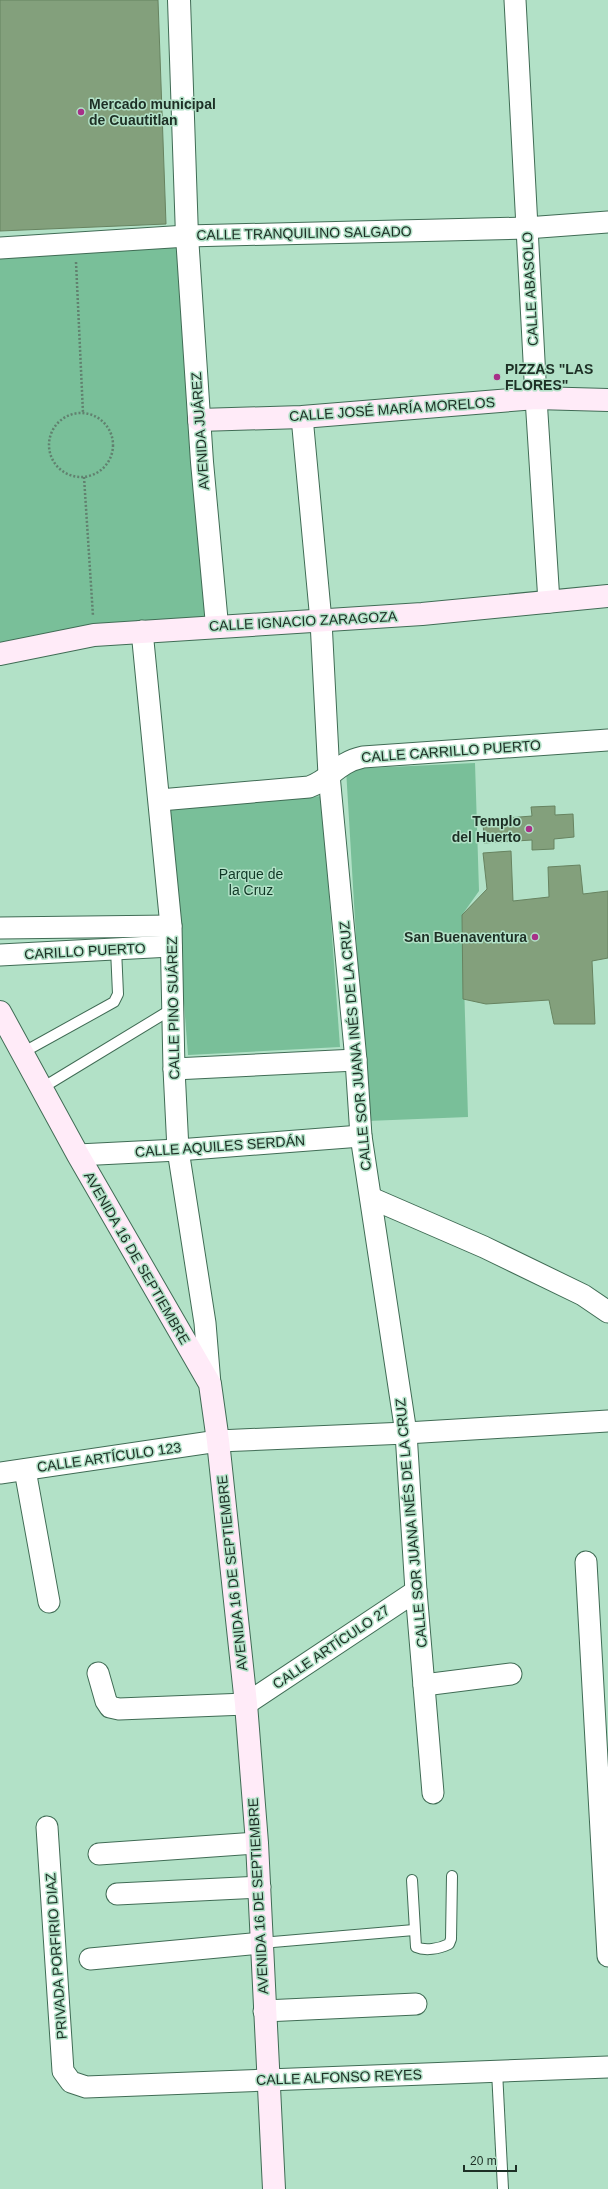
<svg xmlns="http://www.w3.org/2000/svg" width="608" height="2189" font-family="Helvetica,sans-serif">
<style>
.green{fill:#79bf99}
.building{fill:#83a07c;stroke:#678360}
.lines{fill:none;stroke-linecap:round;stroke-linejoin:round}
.service-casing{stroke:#406c55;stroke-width:12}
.minor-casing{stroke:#406c55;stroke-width:23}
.tertiary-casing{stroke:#406c55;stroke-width:24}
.secondary-casing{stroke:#406c55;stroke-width:24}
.path{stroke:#61816f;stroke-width:2.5;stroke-dasharray:2 2;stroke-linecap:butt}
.service{stroke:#fff;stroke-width:10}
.minor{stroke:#fff;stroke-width:21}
.tertiary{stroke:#fff;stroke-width:22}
.secondary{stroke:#ffebf8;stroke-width:22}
.poi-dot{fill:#a73088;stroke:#b2e1c7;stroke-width:1.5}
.labels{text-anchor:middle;stroke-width:3;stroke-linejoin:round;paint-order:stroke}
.poi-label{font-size:14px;font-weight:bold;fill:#1d2f25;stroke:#b2e1c7;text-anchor:start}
.street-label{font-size:14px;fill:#1d2f25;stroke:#b2e1c7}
.park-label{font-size:14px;fill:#0f3725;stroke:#b2e1c7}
</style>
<rect width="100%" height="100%" fill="#b2e1c7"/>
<g class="green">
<polygon points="187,236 217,625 0,654 0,248"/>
<polygon points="475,763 479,891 462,915 468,1117 367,1121 346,769"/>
<polygon points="322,796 340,1047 188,1055 169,808"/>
</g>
<g class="building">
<polygon points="0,0 158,0 166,224 0,231"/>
<polygon points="555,806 555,815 573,814 574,837 554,839 554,849 532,850 532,840 484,843 483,820 532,816 531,807"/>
<polygon points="511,851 513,901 549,897 548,867 580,865 583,894 608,891 608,958 592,961 595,1024 554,1024 549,1000 486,1004 463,999 462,915 487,889 483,853"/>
</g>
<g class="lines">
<defs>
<g id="service">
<polyline points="22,1053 114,1002 118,994 116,949"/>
<polyline points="42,1088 172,1009"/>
<path d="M412,1880L416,1947C425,1951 439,1949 449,1944L451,1939L452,1876"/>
<polyline points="261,1943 414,1930"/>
<polyline points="497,2071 503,2189"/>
</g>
<g id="minor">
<polyline points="515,0 536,398 549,602"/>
<polyline points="0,248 187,236 526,228 608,222"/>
<polyline points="302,417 321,621 329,775 356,1060 361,1136 406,1433 416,1591 433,1793"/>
<polyline points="142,631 171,926 174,1069 178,1150 205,1323 210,1384"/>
<path d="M160,800L309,787C332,779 336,763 363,757L608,740"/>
<polyline points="0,928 171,926"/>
<polyline points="0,955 171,946"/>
<polyline points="174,1069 356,1060"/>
<polyline points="78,1155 178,1150 361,1136"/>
<polyline points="371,1198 484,1247 583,1295 608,1312"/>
<polyline points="25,1470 49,1602"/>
<polyline points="0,1473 218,1441 406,1433 608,1421"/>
<polyline points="586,1562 608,1956"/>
<polyline points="98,1673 106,1701 110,1707 119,1709 246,1704 416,1591"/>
<polyline points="424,1685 511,1674"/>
<polyline points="47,1827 63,2071 71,2082 86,2087 608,2067"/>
<polyline points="99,1854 257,1843"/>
<polyline points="117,1894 260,1887"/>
<polyline points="90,1959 261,1943"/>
<polyline points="264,2011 416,2004"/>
</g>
<polyline id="tertiary" points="179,0 187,236 202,462 217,625"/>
<g id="secondary">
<polyline points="199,420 302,417 536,398 608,400"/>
<polyline points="0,654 94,635 422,614 608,596"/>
<polyline points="0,1012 78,1155 210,1384 218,1441 246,1704 257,1843 274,2189"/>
</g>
</defs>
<use href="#service" class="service-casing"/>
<use href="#minor" class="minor-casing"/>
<use href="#tertiary" class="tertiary-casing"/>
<use href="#secondary" class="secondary-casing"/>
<g class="path">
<polyline points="76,262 83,413"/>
<circle cx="81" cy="445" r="32"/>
<polyline points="84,477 93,616"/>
</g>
<use href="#service" class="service"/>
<use href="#minor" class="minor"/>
<use href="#tertiary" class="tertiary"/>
<use href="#secondary" class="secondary"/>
</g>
<g class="poi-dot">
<circle cx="81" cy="112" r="4"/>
<circle cx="497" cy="377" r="4"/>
<circle cx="529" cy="829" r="4"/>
<circle cx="535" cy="937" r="4"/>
</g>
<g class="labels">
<g class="poi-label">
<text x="89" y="109">Mercado municipal<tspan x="89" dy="16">de Cuautitlan</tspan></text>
<text x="505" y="374">PIZZAS "LAS<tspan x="505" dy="16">FLORES"</tspan></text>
<text x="521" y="826" text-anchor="end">Templo<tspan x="521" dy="16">del Huerto</tspan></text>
<text x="527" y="942" text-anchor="end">San Buenaventura</text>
</g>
<g class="street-label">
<text transform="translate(304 233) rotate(-1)" y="5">CALLE TRANQUILINO SALGADO</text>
<text transform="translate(530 289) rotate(-93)" y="5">CALLE ABASOLO</text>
<text transform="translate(392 409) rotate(-4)" y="5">CALLE JOSÉ MARÍA MORELOS</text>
<text transform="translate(200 431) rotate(-94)" y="5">AVENIDA JUÁREZ</text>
<text transform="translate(303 621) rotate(-3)" y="5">CALLE IGNACIO ZARAGOZA</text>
<text transform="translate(451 751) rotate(-4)" y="5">CALLE CARRILLO PUERTO</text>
<text transform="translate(85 951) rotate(-3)" y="5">CARILLO PUERTO</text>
<text transform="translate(173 1008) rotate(-91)" y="5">CALLE PINO SUÁREZ</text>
<text transform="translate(355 1046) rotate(-95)" y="5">CALLE SOR JUANA INÉS DE LA CRUZ</text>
<text transform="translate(220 1146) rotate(-4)" y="5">CALLE AQUILES SERDÁN</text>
<text transform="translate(137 1258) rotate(60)" y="5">AVENIDA 16 DE SEPTIEMBRE</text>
<text transform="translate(109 1457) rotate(-8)" y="5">CALLE ARTÍCULO 123</text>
<text transform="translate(411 1523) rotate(-95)" y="5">CALLE SOR JUANA INÉS DE LA CRUZ</text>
<text transform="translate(232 1573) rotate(-96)" y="5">AVENIDA 16 DE SEPTIEMBRE</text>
<text transform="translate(331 1647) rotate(-34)" y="5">CALLE ARTÍCULO 27</text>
<text transform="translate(258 1896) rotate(-93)" y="5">AVENIDA 16 DE SEPTIEMBRE</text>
<text transform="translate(56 1956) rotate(-94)" y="5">PRIVADA PORFIRIO DIAZ</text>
<text transform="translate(339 2077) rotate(-2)" y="5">CALLE ALFONSO REYES</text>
</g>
<g class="park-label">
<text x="251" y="879">Parque de<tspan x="251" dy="16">la Cruz</tspan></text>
</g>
</g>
<path d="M464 2165v6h52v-6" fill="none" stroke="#1d2f25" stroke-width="2"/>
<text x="470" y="2165" font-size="12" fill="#1d2f25" stroke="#b2e1c7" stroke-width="3" paint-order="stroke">20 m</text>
</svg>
